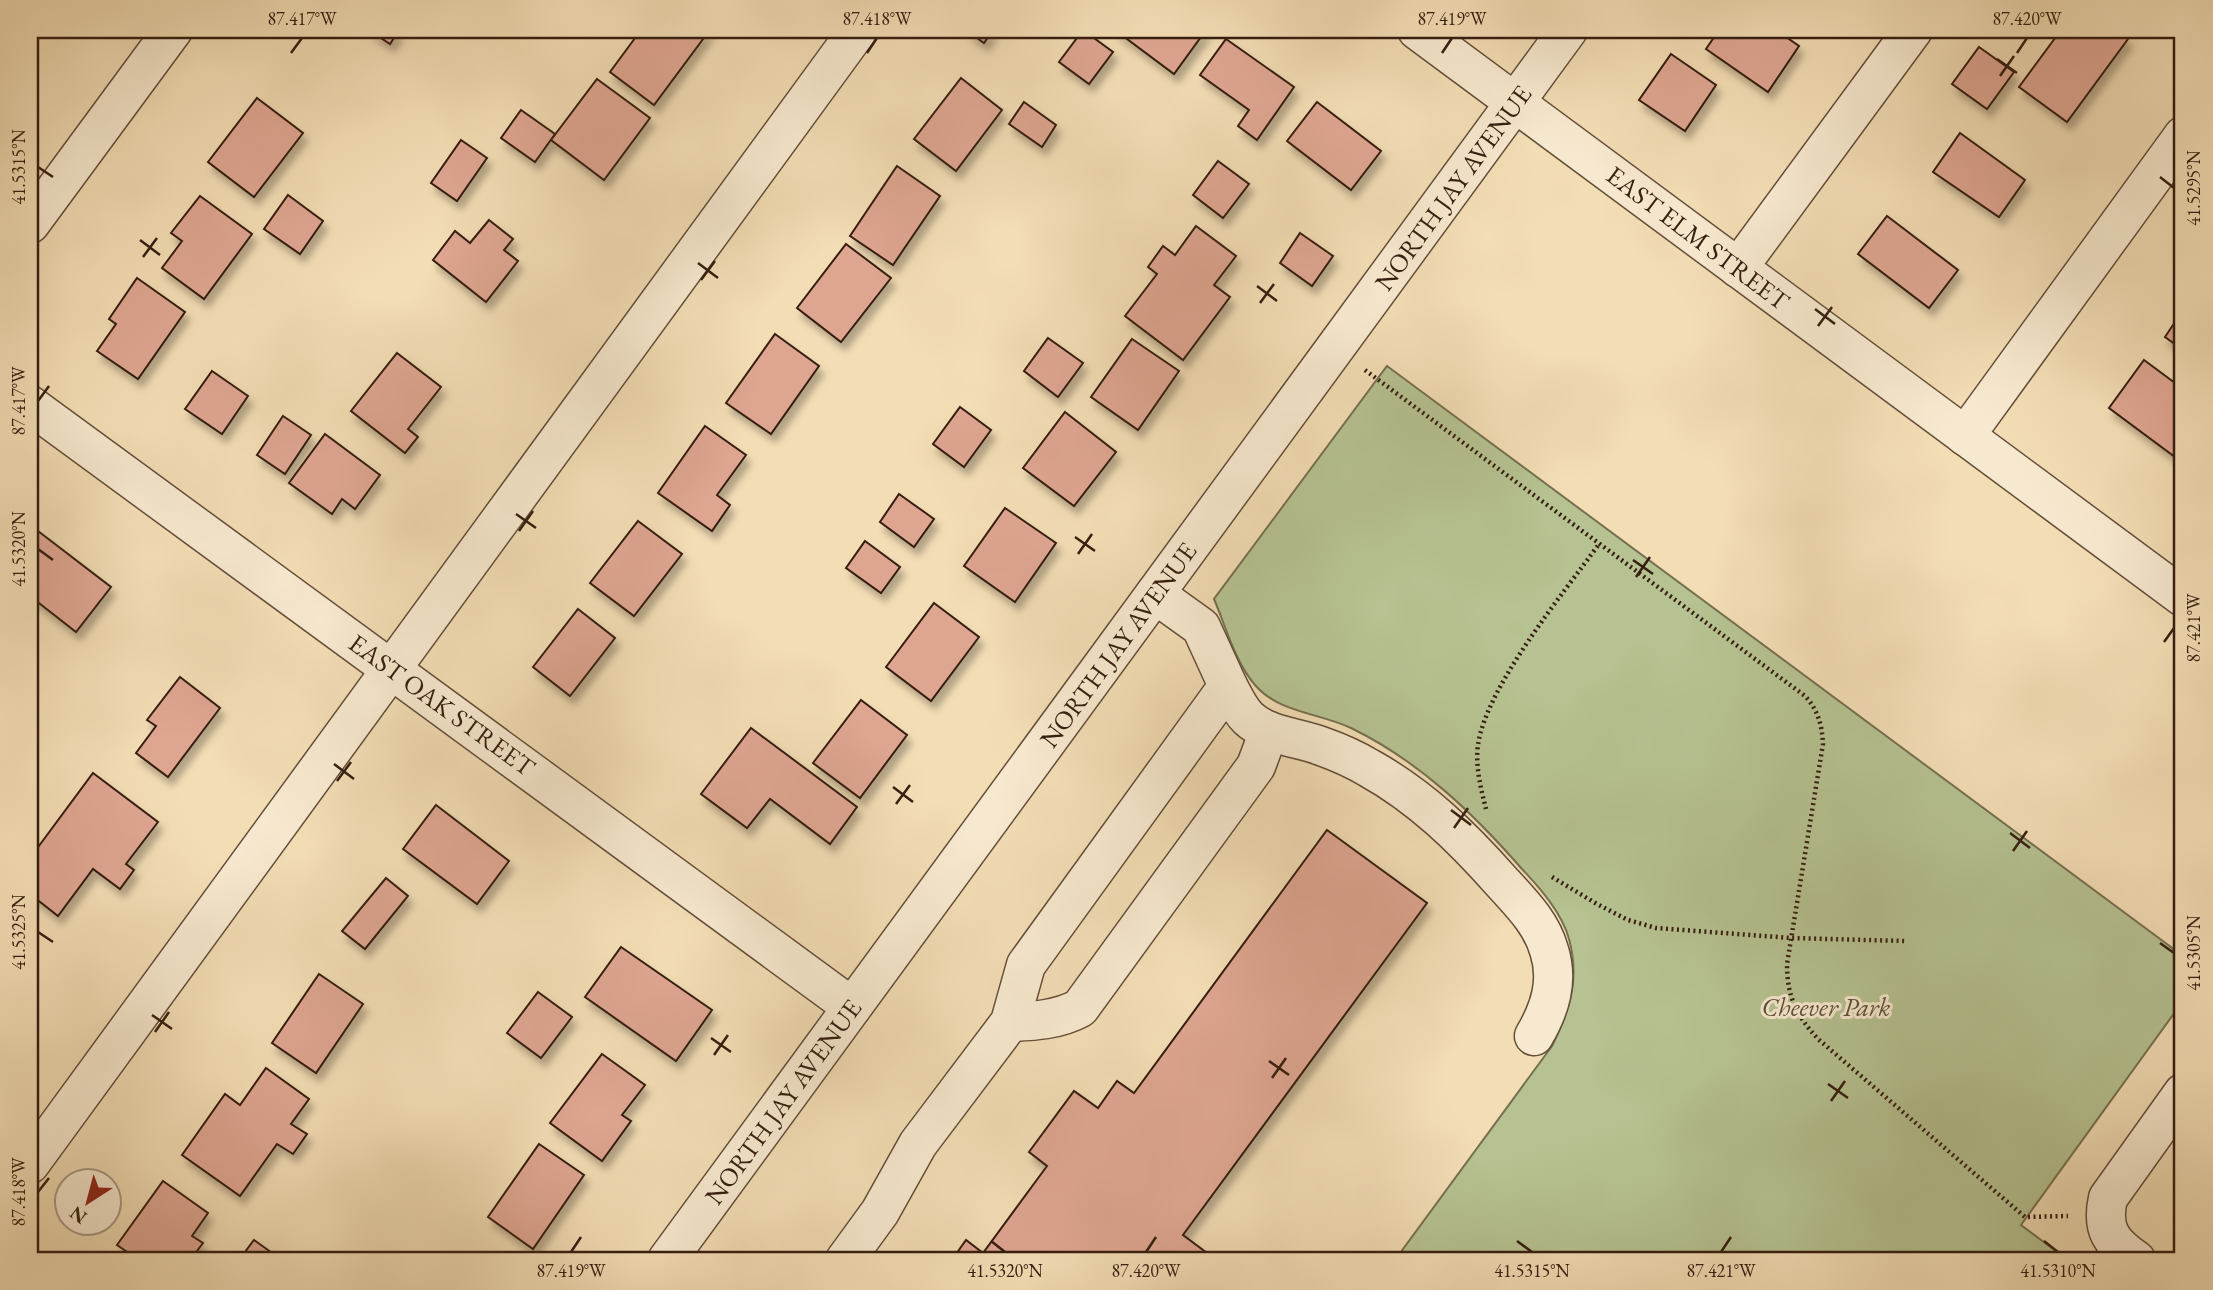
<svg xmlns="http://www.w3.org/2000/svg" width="2213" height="1290" font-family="'EB Garamond',serif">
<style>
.green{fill:#b6c291;stroke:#767050;stroke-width:2}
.building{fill:#dea591;stroke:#351e10;stroke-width:2;filter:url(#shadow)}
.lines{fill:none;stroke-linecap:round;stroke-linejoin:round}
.minor-casing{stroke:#644e39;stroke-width:41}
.path{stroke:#351e10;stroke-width:4.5;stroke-dasharray:2 3.5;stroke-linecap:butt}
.minor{stroke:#f7e9cf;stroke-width:38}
.ticks{fill:none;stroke:#351e10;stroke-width:2.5}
.labels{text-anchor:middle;stroke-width:6;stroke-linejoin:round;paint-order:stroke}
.street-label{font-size:26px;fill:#351e10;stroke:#f7e9cf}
.park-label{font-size:26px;font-style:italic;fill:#5c4f37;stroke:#f7e9cf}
.neatline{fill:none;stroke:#351e10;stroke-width:2.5}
.ticks-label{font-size:18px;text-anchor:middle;fill:#351e10}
</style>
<defs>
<filter id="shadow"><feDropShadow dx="4.5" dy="8" stdDeviation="3.5" flood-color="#0004"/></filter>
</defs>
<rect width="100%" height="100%" fill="#f3ddb5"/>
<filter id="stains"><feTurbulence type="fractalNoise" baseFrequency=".00286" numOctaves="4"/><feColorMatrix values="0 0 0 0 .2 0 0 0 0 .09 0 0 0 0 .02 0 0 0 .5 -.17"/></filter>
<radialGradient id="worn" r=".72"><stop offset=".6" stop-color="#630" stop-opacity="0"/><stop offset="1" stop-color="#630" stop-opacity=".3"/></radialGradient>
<path class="green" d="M1387,366L2183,956V1001L2021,1225L2068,1260H1395L1552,1046C1570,1010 1580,979 1569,939C1562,913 1540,888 1522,869C1473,813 1419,761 1351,728C1320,713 1279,713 1255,685C1235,662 1226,627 1214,599Z"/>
<g class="building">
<polygon points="369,30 399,30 390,44"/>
<polygon points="641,30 709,31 654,105 610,72"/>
<polygon points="966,30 993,30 984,43"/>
<polygon points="1083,30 1113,52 1089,84 1059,62"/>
<polygon points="1115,30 1206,30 1174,74"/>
<polygon points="1719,30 1776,30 1799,46 1768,92 1706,49"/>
<polygon points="2061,30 2116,30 2128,39 2067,122 2019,87"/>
<polygon points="1226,39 1294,87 1257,140 1238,126 1249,110 1200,75"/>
<polygon points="1979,47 2014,72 1987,109 1952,84"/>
<polygon points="1671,54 1716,85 1685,131 1639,100"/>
<polygon points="961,78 1002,110 956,171 914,139"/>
<polygon points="597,79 650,118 604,180 551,140"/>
<polygon points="257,98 303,133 254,197 208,162"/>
<polygon points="1024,102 1056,125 1042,147 1009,124"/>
<polygon points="1317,102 1381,151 1351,190 1287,141"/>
<polygon points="521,110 555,134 535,162 501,138"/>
<polygon points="1960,133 2025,180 1999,217 1933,172"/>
<polygon points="461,140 487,158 457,201 431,183"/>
<polygon points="1218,161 1249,184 1223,218 1193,195"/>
<polygon points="897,166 940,196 893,265 850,236"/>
<polygon points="288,195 323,221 300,254 264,229"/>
<polygon points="200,196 252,234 204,299 162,268 182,241 171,233"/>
<polygon points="1887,216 1958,270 1929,308 1858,254"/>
<polygon points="489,220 513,239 504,250 518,261 486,302 433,260 455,231 470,243"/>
<polygon points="1196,226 1236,256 1214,285 1230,297 1183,360 1125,316 1157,274 1148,267 1163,246 1175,255"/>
<polygon points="1300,233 1333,256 1312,286 1280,263"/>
<polygon points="846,244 891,278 841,342 797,308"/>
<polygon points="137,278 185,312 138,379 97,351 116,324 109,319"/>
<polygon points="2183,310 2183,350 2165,337"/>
<polygon points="775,334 819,366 771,434 726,403"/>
<polygon points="1048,338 1083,363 1058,397 1024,371"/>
<polygon points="1132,339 1179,371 1138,430 1091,397"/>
<polygon points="397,353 441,387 408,429 418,437 405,453 351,411"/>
<polygon points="2144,360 2183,389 2183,463 2109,408"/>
<polygon points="212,371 248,396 222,434 185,409"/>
<polygon points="960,407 991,430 964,467 933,444"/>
<polygon points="1065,412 1116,452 1074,506 1023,468"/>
<polygon points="283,416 311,435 285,474 257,455"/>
<polygon points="705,426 746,455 717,495 730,505 712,531 658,493"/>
<polygon points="325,434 380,475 355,509 342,499 332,514 289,483"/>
<polygon points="899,494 934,519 914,547 880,522"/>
<polygon points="1005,508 1056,543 1015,602 964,566"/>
<polygon points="638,521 682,554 634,616 590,583"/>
<polygon points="38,531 111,587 76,632 30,596 30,541"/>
<polygon points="865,541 900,567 881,593 846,568"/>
<polygon points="934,603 979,637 931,701 886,667"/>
<polygon points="578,609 615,638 570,696 533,667"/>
<polygon points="180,677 220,708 168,777 136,753 156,726 147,720"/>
<polygon points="861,700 907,735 860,798 813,763"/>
<polygon points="751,728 857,807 830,844 770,799 747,828 701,794"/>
<polygon points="93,773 158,822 126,864 134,870 120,889 93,869 58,916 30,894 30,858"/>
<polygon points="436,805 509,861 477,904 403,849"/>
<polygon points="1327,830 1427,903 1183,1235 1207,1253 1201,1260 958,1260 954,1257 966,1240 983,1253 1047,1166 1029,1152 1074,1091 1098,1108 1117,1081 1134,1093"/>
<polygon points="386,878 408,896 365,949 342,931"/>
<polygon points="621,947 712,1010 676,1061 585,997"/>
<polygon points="319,974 363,1004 316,1073 272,1043"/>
<polygon points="538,992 572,1017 541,1058 507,1033"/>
<polygon points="602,1054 645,1085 622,1115 631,1121 602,1161 550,1123"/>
<polygon points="266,1068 309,1099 291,1124 307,1134 293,1154 277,1144 240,1196 182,1155 225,1094 240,1105"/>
<polygon points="539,1144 584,1175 533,1249 488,1217"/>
<polygon points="163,1181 208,1213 192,1236 203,1243 190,1260 139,1260 117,1245"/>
<polygon points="254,1240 282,1260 239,1260"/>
</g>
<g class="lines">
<defs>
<g id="minor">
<polyline points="1417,30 2183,597"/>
<polyline points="30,224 173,30"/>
<polyline points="1738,268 1913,30"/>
<polyline points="30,405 852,1007"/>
<polyline points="1965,436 2183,136"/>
<path d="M1228,686C1234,697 1239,709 1248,718C1267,736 1297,737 1321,746C1338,752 1354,759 1369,768C1421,797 1462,837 1501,881C1520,902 1541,922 1549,950C1559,981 1550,1009 1534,1036"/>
<path d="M1010,1022C1034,1021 1058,1020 1080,1008L1256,766L1269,731"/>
<polyline points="30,1164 858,30"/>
<polyline points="667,1260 1568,30"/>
<polyline points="845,1260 880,1212 918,1144 1010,1022 1026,965 1228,686 1201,627 1155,594"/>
<path d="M2136,1260C2111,1243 2101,1229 2108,1198L2183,1093"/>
</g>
</defs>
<use href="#minor" class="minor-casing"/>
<g class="path">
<path d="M1365,370L1805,696C1818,710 1822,725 1823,744L1787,964C1787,996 1796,1015 1818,1039L2025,1217L2068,1216"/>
<path d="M1486,809C1481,789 1475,766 1478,745C1486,687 1563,594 1599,544"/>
<polyline points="1552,877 1597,904 1628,920 1656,928 1791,938 1906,941"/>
</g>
<use href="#minor" class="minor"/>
</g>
<path class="ticks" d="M291,53L302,38M867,53L877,38M1442,53L1452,38M2017,53L2027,38M1997,59L2017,73M2000,76L2014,56M38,167L53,177M2160,177L2174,188M140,240L160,255M143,257L157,238M698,263L718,278M701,280L715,261M1257,286L1277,301M1260,303L1274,284M1815,309L1835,324M1818,326L1832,307M38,401L49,386M516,514L536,528M519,531L533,511M1075,537L1095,551M38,549L53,560M1078,554L1092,534M1633,560L1653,574M1636,577L1650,557M2164,642L2174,628M334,764L354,779M337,781L351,762M893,787L913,802M896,804L910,785M1451,810L1471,825M1454,828L1468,808M2010,833L2030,848M2013,851L2027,831M38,932L53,942M2160,943L2174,953M152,1015L172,1029M155,1032L169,1012M711,1038L731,1052M714,1055L728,1035M1269,1061L1289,1075M1272,1078L1286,1058M1828,1084L1848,1098M1831,1101L1845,1081M38,1192L49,1178M991,1241L1005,1252M1517,1241L1532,1252M2044,1241L2058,1252M571,1252L581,1237M1146,1252L1156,1237M1721,1252L1731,1237"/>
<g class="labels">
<g class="street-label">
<text transform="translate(1453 188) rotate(-54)" y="9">NORTH JAY AVENUE</text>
<text transform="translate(1698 238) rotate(37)" y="9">EAST ELM STREET</text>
<text transform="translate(1118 645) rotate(-54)" y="9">NORTH JAY AVENUE</text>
<text transform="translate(442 705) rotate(36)" y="9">EAST OAK STREET</text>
<text transform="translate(783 1102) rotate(-54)" y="9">NORTH JAY AVENUE</text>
</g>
<g class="park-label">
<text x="1826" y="1016">Cheever Park</text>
</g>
</g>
<rect width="2213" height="1290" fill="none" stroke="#f3ddb5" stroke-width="77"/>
<g transform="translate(88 1202) rotate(216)"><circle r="33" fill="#f7e9cf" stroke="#a99883" stroke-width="2"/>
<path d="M0-5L12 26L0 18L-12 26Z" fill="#8f2418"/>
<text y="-10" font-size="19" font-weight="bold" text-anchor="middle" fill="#351e10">N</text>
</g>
<rect x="38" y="38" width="2136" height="1214" class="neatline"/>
<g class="ticks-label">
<text x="302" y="25">87.417°W</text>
<text x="877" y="25">87.418°W</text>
<text x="1452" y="25">87.419°W</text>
<text x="2027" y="25">87.420°W</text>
<text transform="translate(19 167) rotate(-90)" y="6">41.5315°N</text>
<text transform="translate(2194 188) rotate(-90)" y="6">41.5295°N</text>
<text transform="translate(19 401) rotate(-90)" y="6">87.417°W</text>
<text transform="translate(19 549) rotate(-90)" y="6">41.5320°N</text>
<text transform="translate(2194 628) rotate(-90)" y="6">87.421°W</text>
<text transform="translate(19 932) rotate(-90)" y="6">41.5325°N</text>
<text transform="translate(2194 953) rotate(-90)" y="6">41.5305°N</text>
<text transform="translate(19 1192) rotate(-90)" y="6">87.418°W</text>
<text x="571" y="1277">87.419°W</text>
<text x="1005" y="1277">41.5320°N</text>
<text x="1146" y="1277">87.420°W</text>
<text x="1532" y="1277">41.5315°N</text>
<text x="1721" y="1277">87.421°W</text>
<text x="2058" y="1277">41.5310°N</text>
</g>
<rect width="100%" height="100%" filter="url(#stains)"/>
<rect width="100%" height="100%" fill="url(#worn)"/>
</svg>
